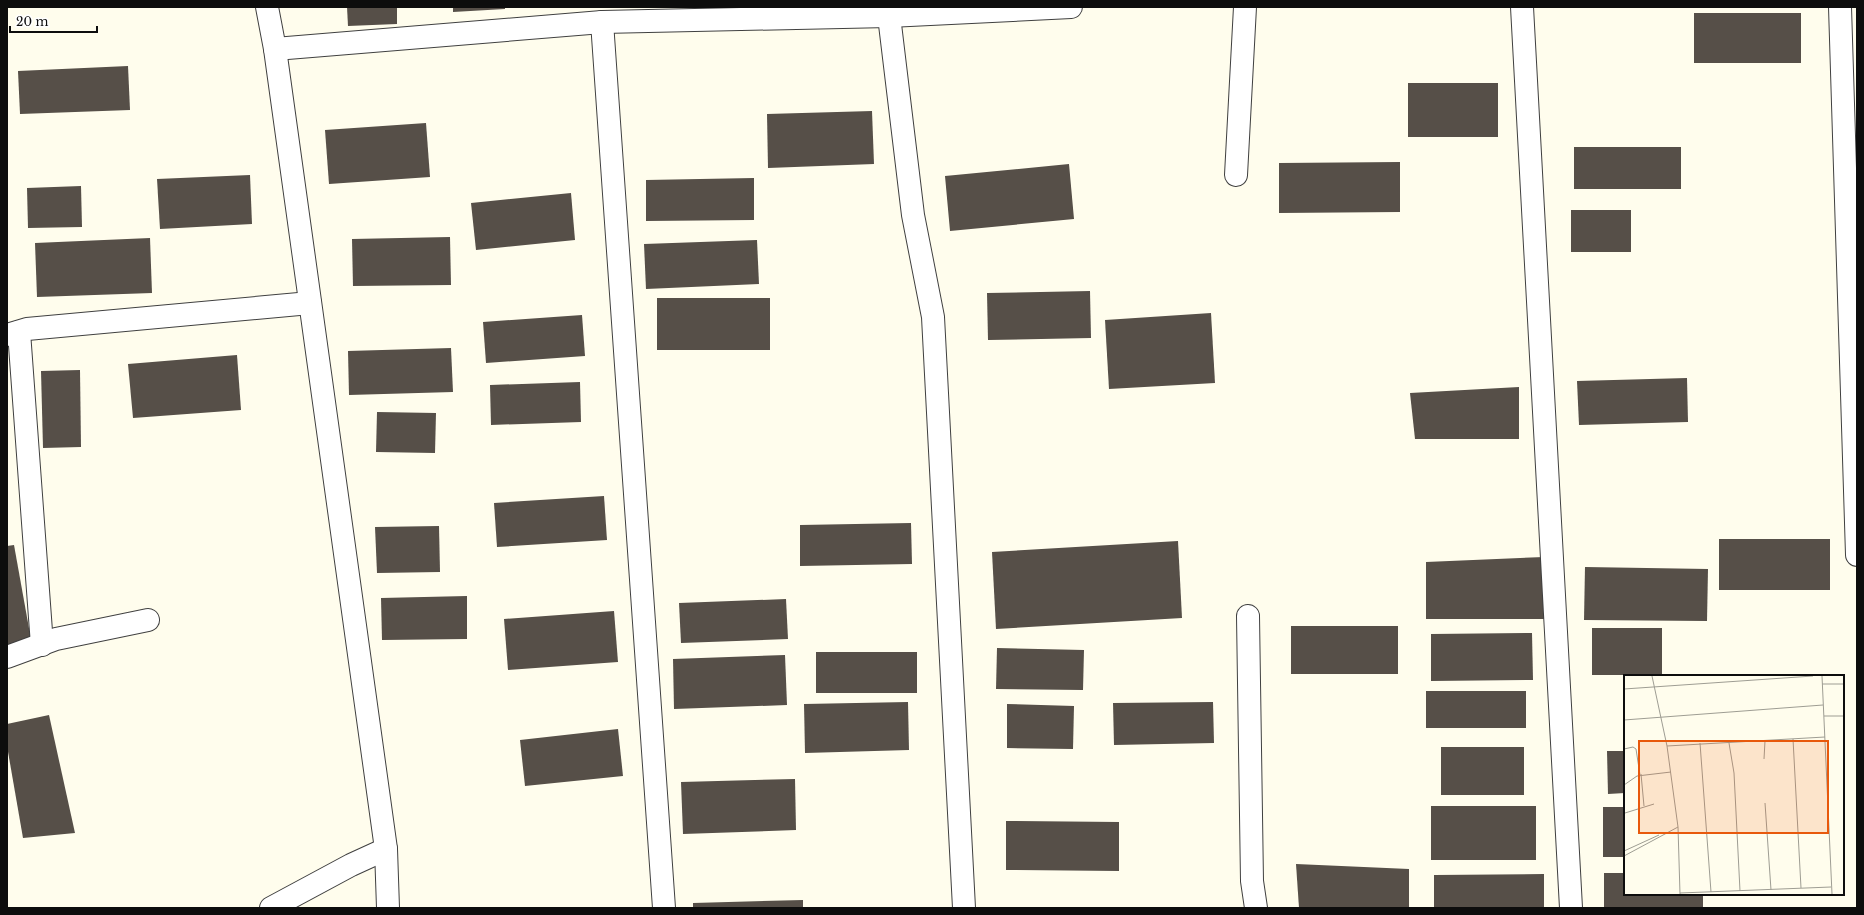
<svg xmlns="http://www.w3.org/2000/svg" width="1864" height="915" font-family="'Libre Baskerville',serif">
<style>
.building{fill:#564f48}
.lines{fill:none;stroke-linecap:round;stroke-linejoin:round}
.street-casing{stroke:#404040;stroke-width:24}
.street{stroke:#fff;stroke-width:22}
.inset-road{fill:none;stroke:#9e9d93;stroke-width:1}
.view{fill:#e8590c;fill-opacity:0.15;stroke:#e8590c;stroke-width:2}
.inset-edge{fill:none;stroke:#0d0d0d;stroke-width:2}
</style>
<rect width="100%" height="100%" fill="#fffded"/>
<g class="building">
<polygon points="347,7 397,7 397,24 348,26"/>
<polygon points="453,7 505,7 505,9 453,12"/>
<rect x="1694" y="13" width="107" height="50"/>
<polygon points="128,66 130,110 20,114 18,71"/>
<rect x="1408" y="83" width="90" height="54"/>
<polygon points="872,111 874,164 768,168 767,114"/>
<polygon points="426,123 430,177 329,184 325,130"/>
<rect x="1574" y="147" width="107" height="42"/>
<polygon points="1400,162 1400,212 1279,213 1279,163"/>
<polygon points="1069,164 1074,219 950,231 945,176"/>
<polygon points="250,175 252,224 160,229 157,179"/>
<polygon points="754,178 754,220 646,221 646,180"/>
<polygon points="81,186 82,227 28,228 27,188"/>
<polygon points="571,193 575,240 476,250 471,203"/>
<rect x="1571" y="210" width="60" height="42"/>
<polygon points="450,237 451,285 353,286 352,239"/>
<polygon points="150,238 152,293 37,297 35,243"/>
<polygon points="757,240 759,284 646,289 644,244"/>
<polygon points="1090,291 1091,338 988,340 987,293"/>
<rect x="657" y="298" width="113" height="52"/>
<polygon points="1211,313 1215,383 1109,389 1105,320"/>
<polygon points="582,315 585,356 486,363 483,322"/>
<polygon points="451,348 453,392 349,395 348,351"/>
<polygon points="237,355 241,410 133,418 128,364"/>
<polygon points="80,370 81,447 43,448 41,371"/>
<polygon points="1687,378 1688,422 1579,425 1577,381"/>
<polygon points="580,382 581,422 491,425 490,385"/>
<polygon points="1519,387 1519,439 1415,439 1410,393"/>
<polygon points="377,412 436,413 435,453 376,452"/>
<polygon points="604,496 607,540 497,547 494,503"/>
<polygon points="911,523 912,564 800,566 800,525"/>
<polygon points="439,526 440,572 377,573 375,527"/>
<rect x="1719" y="539" width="111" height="51"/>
<polygon points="1178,541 1182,618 996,629 992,552"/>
<polygon points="14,545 32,645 7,650 7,546"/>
<polygon points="1544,557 1550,619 1426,619 1426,562"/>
<polygon points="1585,567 1708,569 1707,621 1584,620"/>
<polygon points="467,596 467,639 382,640 381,598"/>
<polygon points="786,599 788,639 681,643 679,603"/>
<polygon points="614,611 618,662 508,670 504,619"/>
<rect x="1291" y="626" width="107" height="48"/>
<rect x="1592" y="628" width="70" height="47"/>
<polygon points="1532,633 1533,680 1431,681 1431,634"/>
<polygon points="997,648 1084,650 1083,690 996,689"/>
<rect x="816" y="652" width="101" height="41"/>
<polygon points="785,655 787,705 674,709 673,659"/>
<rect x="1426" y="691" width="100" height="37"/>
<polygon points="908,702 909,750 805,753 804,704"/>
<polygon points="1213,702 1214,743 1114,745 1113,703"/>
<polygon points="1007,704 1074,706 1073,749 1007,748"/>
<polygon points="49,715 75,833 23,838 7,746 7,724"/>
<polygon points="618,729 623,776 525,786 520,740"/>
<rect x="1441" y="747" width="83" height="48"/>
<polygon points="1607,751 1625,751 1625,793 1608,794"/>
<polygon points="795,779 796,830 683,834 681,782"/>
<rect x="1431" y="806" width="105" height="54"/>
<rect x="1603" y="807" width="22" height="50"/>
<polygon points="1006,821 1119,822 1119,871 1006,870"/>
<polygon points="1296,864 1409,869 1409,908 1299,908"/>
<polygon points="1604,873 1625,873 1625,894 1703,894 1703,908 1604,908"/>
<polygon points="1544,874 1544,908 1434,908 1434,875"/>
<polygon points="803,900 803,908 693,908 693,903"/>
</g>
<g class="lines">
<defs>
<g id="street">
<polyline points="267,7 275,49 386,849 388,908"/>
<polyline points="1522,7 1571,908"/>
<polyline points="1840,7 1857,555"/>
<polyline points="889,16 913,215 933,317 964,908"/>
<polyline points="602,22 664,908"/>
<polyline points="275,49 602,22 889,16 1071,7"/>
<polyline points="1236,175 1245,7"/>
<polyline points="19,332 42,645"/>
<polyline points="7,335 27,329 310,303"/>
<polyline points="1248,616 1252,881 1256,908"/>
<polyline points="7,657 56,639 148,620"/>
<polyline points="271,908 351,865 386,849"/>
</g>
</defs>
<use href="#street" class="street-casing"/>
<use href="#street" class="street"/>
</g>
<g transform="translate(1624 675)">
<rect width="220" height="220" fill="#fffded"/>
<path class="inset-road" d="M28,1L43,71L54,152L56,219M198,1L208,219M198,9H220M0,14L189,1M200,41H220M0,45L199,30M169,64L177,213M76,68L87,217M105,68L110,98L116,216M43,71L201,62M0,74L9,72L12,74L16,100M140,84L141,66M17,99L20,131M0,110L13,101L47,97M141,128L147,215M1,138L30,129M0,176L35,160M0,181L54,152M56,218L207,212"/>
<path class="view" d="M15,66H204V158H15Z"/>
<rect width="220" height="220" class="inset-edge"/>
</g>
<rect width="1864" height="915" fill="none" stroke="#0d0d0d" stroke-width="16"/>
<path d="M10 26v6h87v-6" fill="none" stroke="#0d0d0d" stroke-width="2"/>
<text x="16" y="26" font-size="12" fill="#0d0d0d" stroke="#ffffff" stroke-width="3" paint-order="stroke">20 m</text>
</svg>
